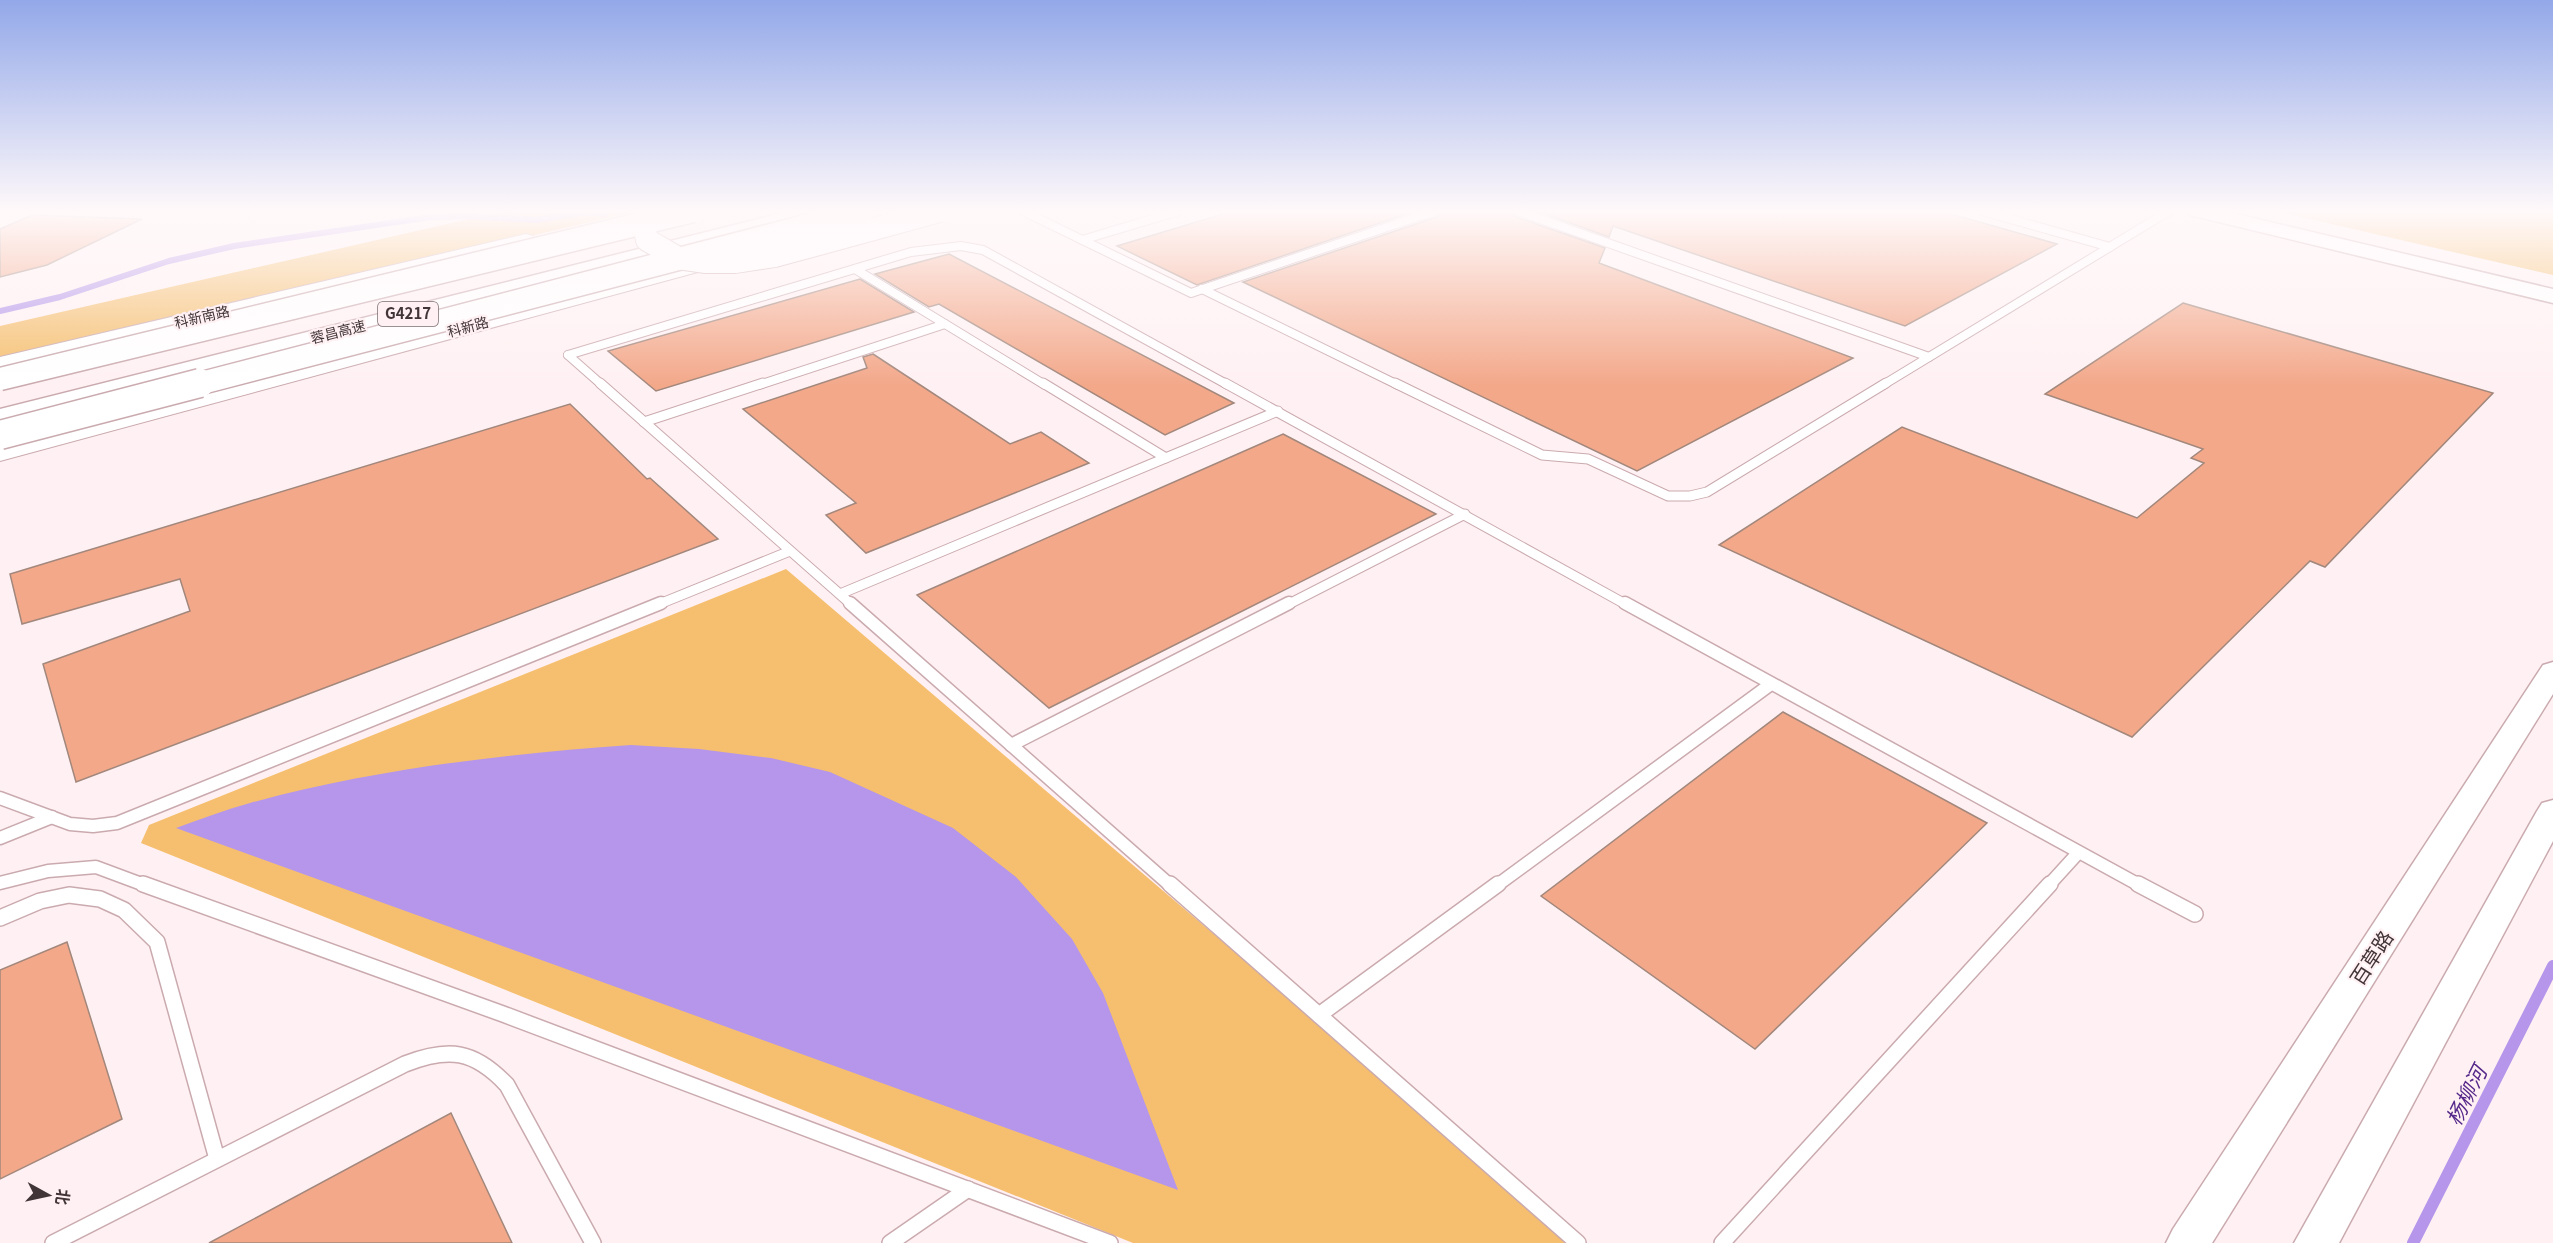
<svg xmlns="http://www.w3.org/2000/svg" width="2553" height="1243" font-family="Georgia,'Noto Sans SC',serif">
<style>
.green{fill:#f5bf6f}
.water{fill:#b596ea}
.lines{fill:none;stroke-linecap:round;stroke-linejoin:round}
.stream-far1{stroke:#b596ea;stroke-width:6}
.stream{stroke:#b596ea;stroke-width:12}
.building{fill:#f3a88a;stroke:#a2877c;stroke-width:1.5}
.service-far3-casing{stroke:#caaaaf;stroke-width:10}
.service-far2-casing{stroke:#caaaaf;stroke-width:11}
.service-far1-casing{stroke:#caaaaf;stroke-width:15}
.service-casing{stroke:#caaaaf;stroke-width:18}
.tertiary-casing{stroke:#caaaaf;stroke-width:3}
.secondary-casing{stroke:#caaaaf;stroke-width:2}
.primary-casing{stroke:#caaaaf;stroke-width:3}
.motorway-casing{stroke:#caaaaf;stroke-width:3}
.service-far3{stroke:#fff;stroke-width:8}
.service-far2{stroke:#fff;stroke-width:9}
.service-far1{stroke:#fff;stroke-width:12}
.service{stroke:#fff;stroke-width:15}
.tertiary{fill:#fff;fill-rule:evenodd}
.secondary{fill:#fff;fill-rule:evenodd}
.primary{fill:#fff;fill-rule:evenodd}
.motorway{fill:#fff;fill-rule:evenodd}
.secondary-bridge-casing{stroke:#caaaaf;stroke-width:24;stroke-linecap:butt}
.motorway-bridge-far1-casing{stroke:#caaaaf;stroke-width:25;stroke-linecap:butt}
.motorway-bridge-casing{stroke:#caaaaf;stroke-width:31;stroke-linecap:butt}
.secondary-bridge{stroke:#fff;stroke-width:22}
.motorway-bridge-far1{stroke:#fff;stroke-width:22}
.motorway-bridge{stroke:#fff;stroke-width:28}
.labels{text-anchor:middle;stroke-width:4.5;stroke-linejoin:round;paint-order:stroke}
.far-street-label{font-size:14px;fill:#423537;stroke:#fff1f3}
.shield{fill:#fff1f3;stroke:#7b6d6f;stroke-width:1.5}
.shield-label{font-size:15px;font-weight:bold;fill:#423537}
.near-street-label{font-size:20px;fill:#423537;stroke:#fff1f3}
.near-water-label{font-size:21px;font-style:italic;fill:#56298a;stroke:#fff1f3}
</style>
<rect width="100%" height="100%" fill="#fff1f3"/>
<g class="green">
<polygon points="504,211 637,211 0,360 0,326"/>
<polygon points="2275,211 2553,211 2553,275"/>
<polygon points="786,569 1576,1243 1133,1243 141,843 149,825"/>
</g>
<path class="water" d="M631,745L699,749L771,758L830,772L953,828L1016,877L1072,939L1103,993L1178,1190L176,828C201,819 225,810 250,803C374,769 503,754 631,745Z"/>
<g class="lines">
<polyline class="stream-far1" points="0,311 60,297 169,261 234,246 431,217 469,216 536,220 586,212 605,214"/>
<polyline class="stream" points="2413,1243 2553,966"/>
</g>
<g class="building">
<polygon points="1233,211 1415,211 1197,285 1117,246"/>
<polygon points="1441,211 1512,211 1516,217 1605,248 1599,263 1853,358 1637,471 1243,282 1437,217"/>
<polygon points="1537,211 1941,211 2057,244 1905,326 1613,226 1609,237"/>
<polygon points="32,215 142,219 47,265 0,277 0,229"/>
<polygon points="949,254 1234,403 1165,435 939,304 929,307 875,274"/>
<polygon points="860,279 914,312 656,391 608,351"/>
<polygon points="2183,303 2493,393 2325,567 2310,561 2132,737 1719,545 1902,427 2137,518 2204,463 2191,458 2203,449 2045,394"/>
<polygon points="873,354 1010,444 1041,432 1089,463 866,553 826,515 856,503 743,409 867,368 863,357"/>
<polygon points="570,404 647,479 650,478 718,539 76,782 43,664 190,611 180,579 22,624 10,574"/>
<polygon points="1283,434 1436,514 1049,708 917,595"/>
<polygon points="1783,712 1987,823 1755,1049 1541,896"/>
<polygon points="67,942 122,1119 0,1179 0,970"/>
<polygon points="451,1113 512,1243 209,1243"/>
</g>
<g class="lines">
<defs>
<g id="service-far3">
<polyline points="1023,211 1191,293 1435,211"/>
<polyline points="1518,211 1929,357"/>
<polyline points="1982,211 2110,247"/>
<polyline points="1082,240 1179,211"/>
<polyline points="855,269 1045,385"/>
<polyline points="1202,289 1398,385"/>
<polyline points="568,355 911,252 961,246 983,250 1228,385"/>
<polyline points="568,355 602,385"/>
<polyline points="759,385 945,324"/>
<polyline points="1883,385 2169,211"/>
</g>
<g id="service-far2">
<polyline points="600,383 852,605"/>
<polyline points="1043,383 1166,458"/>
<polyline points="1225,383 1627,605"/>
<polyline points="1395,383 1542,455 1588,459 1668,496 1690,496 1707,492 1886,383"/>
<polyline points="644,422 763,383"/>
<polyline points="840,594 1278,411"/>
<polyline points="657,605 790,551"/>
<polyline points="1287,605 1465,514"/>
</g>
<g id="service-far1">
<polyline points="850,603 1171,886"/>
<polyline points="1625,603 2141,886"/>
<polyline points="1011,745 1289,603"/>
<polyline points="0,798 70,824 93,826 117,823 661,603"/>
<polyline points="0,838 52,817"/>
<polyline points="0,883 48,871 96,867 147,886"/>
<polyline points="1496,886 1771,684"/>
<polyline points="2048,886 2078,853"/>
</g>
<g id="service">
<polyline points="143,884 503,1014 1110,1243"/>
<polyline points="1170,884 1578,1243"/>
<polyline points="2138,884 2195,914"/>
<polyline points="0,918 40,901 69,895 100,899 124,910 157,942 217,1159"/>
<polyline points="1319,1015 1498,884"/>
<path d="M53,1243L405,1064C449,1047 474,1050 507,1085L593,1243"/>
<polyline points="890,1243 968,1189"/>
<polyline points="1722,1243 2050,884"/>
</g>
<g id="tertiary">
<polygon points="2553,662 2553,694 2212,1243 2166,1243 2173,1229 2539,671 2543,665"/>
<polygon points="2553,800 2553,841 2339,1243 2294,1243 2537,811 2542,803"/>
</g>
<g id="secondary">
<polygon points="526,234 533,236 536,240 533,244 0,371 0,357"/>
<polygon points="724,253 731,255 734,259 731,263 0,461 0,445"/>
</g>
<polygon id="primary" points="2187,211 2224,211 2553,289 2553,303 2190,215"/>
<polygon id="motorway" points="790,211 825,211 822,215 0,425 0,409"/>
</defs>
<use href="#service-far3" class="service-far3-casing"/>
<use href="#service-far2" class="service-far2-casing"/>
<use href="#service-far1" class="service-far1-casing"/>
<use href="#service" class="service-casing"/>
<use href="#tertiary" class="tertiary-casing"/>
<use href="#secondary" class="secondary-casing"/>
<use href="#primary" class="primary-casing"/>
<use href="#motorway" class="motorway-casing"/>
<use href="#service-far3" class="service-far3"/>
<use href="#service-far2" class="service-far2"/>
<use href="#service-far1" class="service-far1"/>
<use href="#service" class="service"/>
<use href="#tertiary" class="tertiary"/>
<use href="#secondary" class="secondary"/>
<use href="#primary" class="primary"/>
<use href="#motorway" class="motorway"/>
<defs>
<polyline id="secondary-bridge" points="654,211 644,226 647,240 678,258 706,262 735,262 775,256 940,211"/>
<g id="motorway-bridge-far1">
<polyline points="0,379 693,211"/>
<polyline points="194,385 863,211"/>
</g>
<polyline id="motorway-bridge" points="0,435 200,383"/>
</defs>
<use href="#secondary-bridge" class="secondary-bridge-casing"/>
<use href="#motorway-bridge-far1" class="motorway-bridge-far1-casing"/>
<use href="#motorway-bridge" class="motorway-bridge-casing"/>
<use href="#secondary-bridge" class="secondary-bridge"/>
<use href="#motorway-bridge-far1" class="motorway-bridge-far1"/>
<use href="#motorway-bridge" class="motorway-bridge"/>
</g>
<linearGradient id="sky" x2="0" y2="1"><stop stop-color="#93a8e9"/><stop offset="0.55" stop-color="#fff9fa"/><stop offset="1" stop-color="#fff9fa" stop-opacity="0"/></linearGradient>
<rect width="2553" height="385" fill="url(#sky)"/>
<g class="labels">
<g class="far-street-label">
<text transform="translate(202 317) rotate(-13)" y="5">科新南路</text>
<text transform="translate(468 327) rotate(-15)" y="5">科新路</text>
<text transform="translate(338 332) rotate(-14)" y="5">蓉昌高速</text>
</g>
<rect class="shield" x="378" y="302" width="60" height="24" rx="4.5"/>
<g class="shield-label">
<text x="408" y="319">G4217</text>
</g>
<g class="near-street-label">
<text transform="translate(2372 958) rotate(-57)" y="7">百草路</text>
</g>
<g class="near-water-label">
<text transform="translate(2467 1096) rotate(-63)" y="7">杨柳河</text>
</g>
</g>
<g transform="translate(48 1195) rotate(98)" stroke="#fff1f3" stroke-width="4.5" paint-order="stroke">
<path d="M0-4.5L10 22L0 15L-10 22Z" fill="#423537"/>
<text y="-9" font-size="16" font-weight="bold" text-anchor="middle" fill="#423537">北</text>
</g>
</svg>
